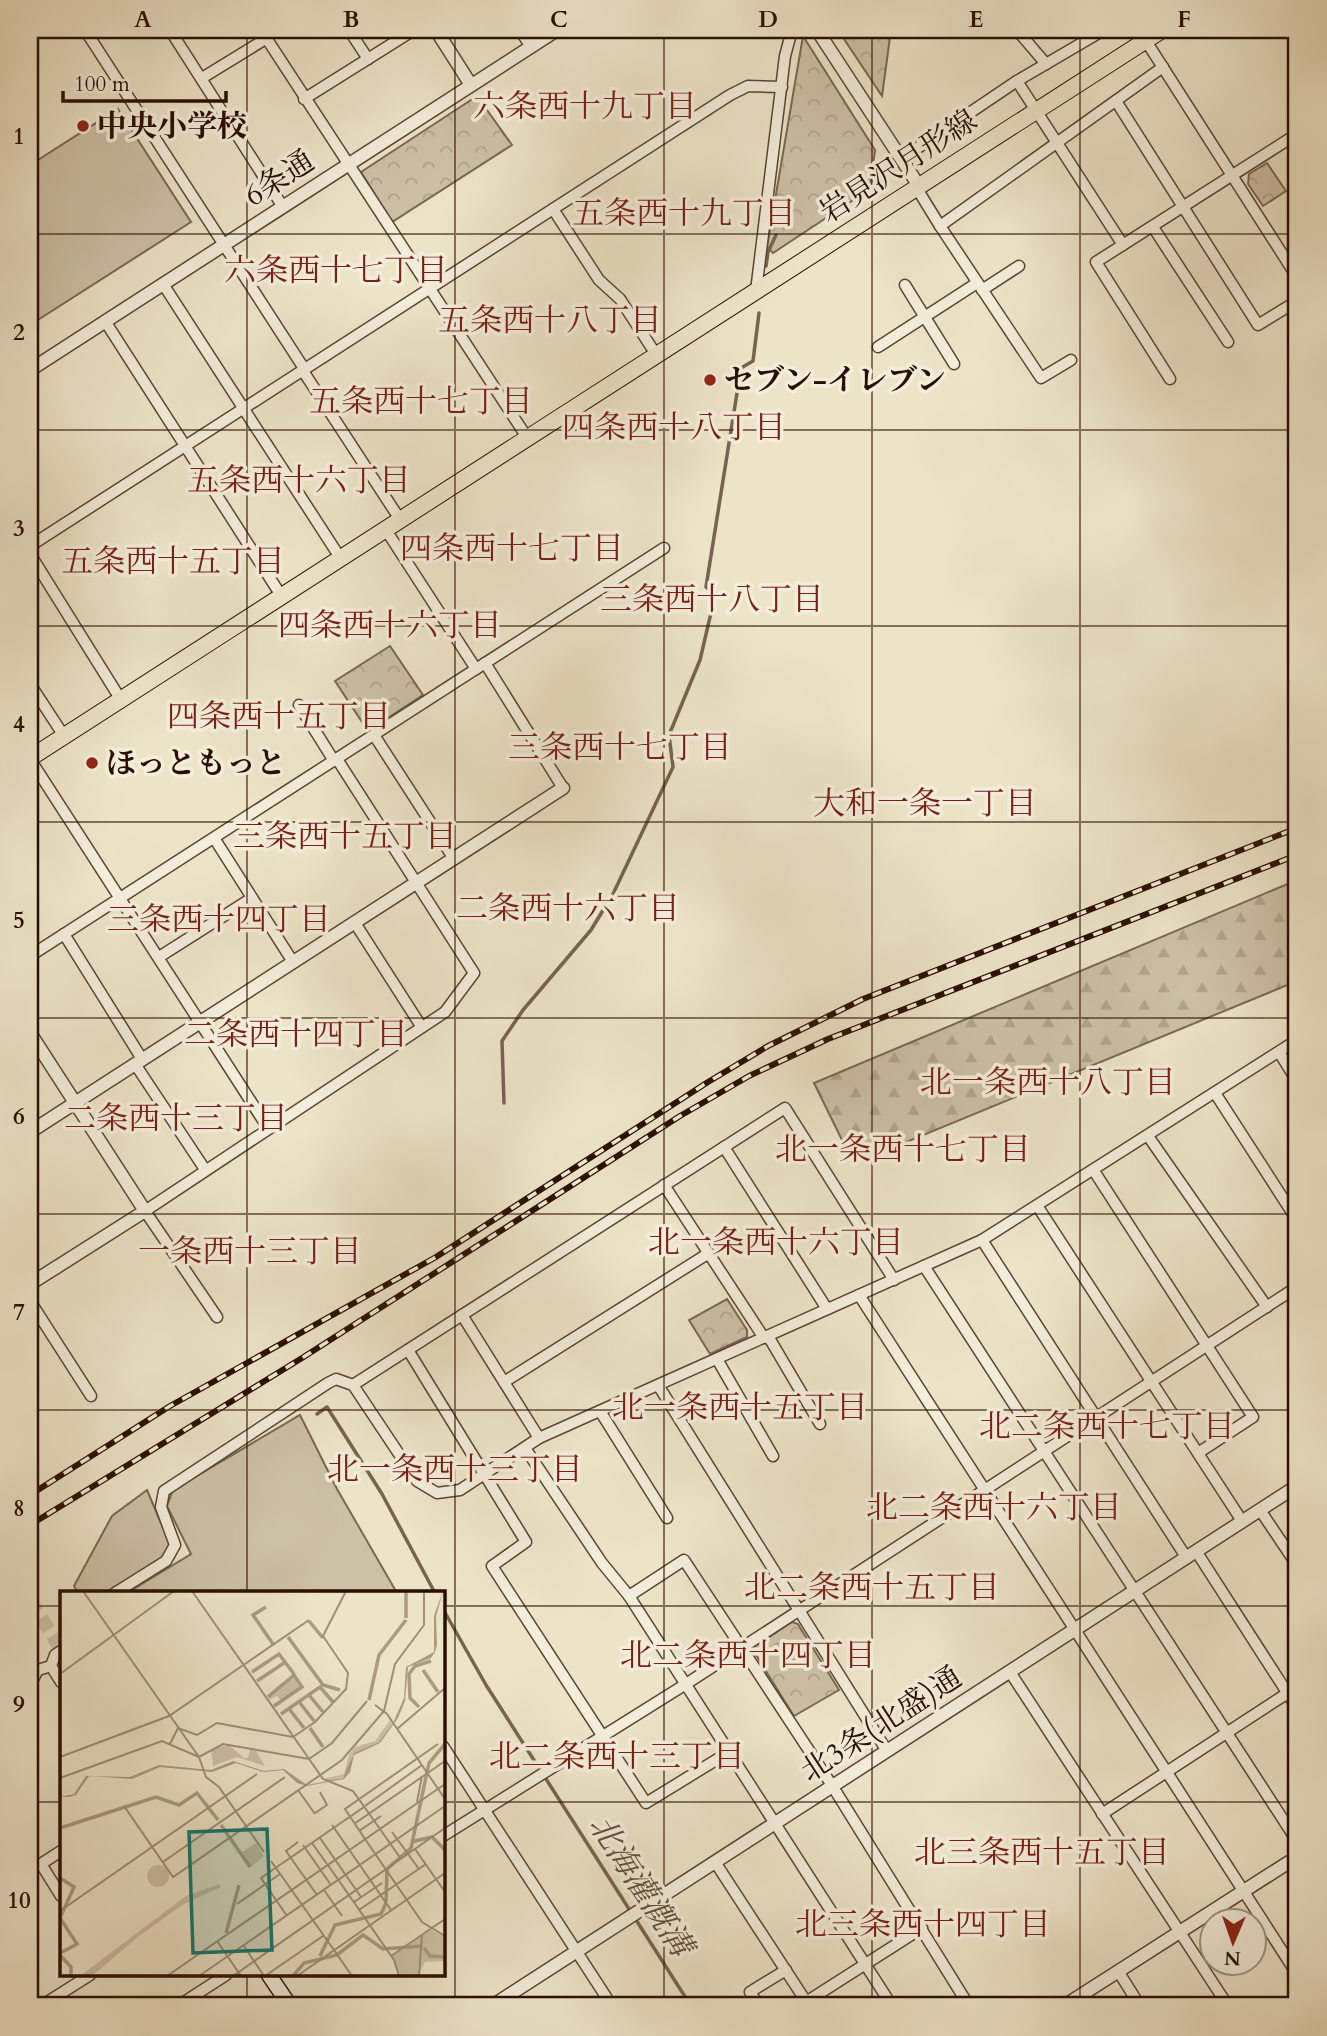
<svg xmlns="http://www.w3.org/2000/svg" width="1327" height="2036" font-family="Cardo,'Noto Serif JP',serif">
<style>
.green{fill:#ccc0a6;stroke:#7b6753;stroke-width:2}
.forest{fill:url(#forest-firs);stroke:#7b6753;stroke-width:2}
.park{fill:url(#park-crowns);stroke:#7b6753;stroke-width:2}
.lines{fill:none;stroke-linecap:round;stroke-linejoin:round}
.stream{stroke:#77634f;stroke-width:3.5}
.secondary-tunnel{stroke:#d0c4aa;stroke-width:14;stroke-dasharray:14 7;stroke-linecap:butt}
.minor-casing{stroke:#5b4432;stroke-width:13}
.tertiary-casing{stroke:#5b4432;stroke-width:15}
.secondary-casing{stroke:#2a0e00;stroke-width:17}
.primary-casing{stroke:#2a0e00;stroke-width:18}
.minor{stroke:#f3eddb;stroke-width:10}
.tertiary{stroke:#f3eddb;stroke-width:12}
.secondary{stroke:#f3eddb;stroke-width:14}
.primary{stroke:#ede4c8;stroke-width:16}
.rail-casing{stroke:#2a0e00;stroke-width:6}
.rail{stroke:#f3eddb;stroke-width:3.5;stroke-dasharray:10;stroke-linecap:butt}
.grid{fill:none;stroke:#2a0e00;stroke-width:2;stroke-opacity:0.55}
.poi-dot{fill:#8f2418;stroke:#f3eddb;stroke-width:2.5}
.labels{text-anchor:middle;stroke-width:7;stroke-linejoin:round;paint-order:stroke}
.poi-label{font-size:30px;font-weight:bold;fill:#2a0e00;stroke:#f3eddb;text-anchor:start}
.street-label{font-size:30px;fill:#2a0e00;stroke:#f3eddb}
.neighbourhood-label{font-size:32px;fill:#7a1f14;stroke:#f3eddb}
.water-label{font-size:32px;font-style:italic;fill:#644d3b;stroke:#f3eddb}
.inset-river{fill:none;stroke:#ab9b84;stroke-width:3.5}
.inset-road{fill:none;stroke:#9f8e78;stroke-width:2}
.view{fill:#0f766e;fill-opacity:0.15;stroke:#0f766e;stroke-width:3.5}
.inset-edge{fill:none;stroke:#2a0e00;stroke-width:3.5}
.neatline{fill:none;stroke:#2a0e00;stroke-width:2.5}
.grid-label{font-size:23px;text-anchor:middle;font-weight:bold;fill:#2a0e00}
</style>
<defs>
<pattern id="forest-firs" width="22" height="20" patternUnits="userSpaceOnUse" patternTransform="scale(1.75)"><rect width="22" height="20" fill="#ccc0a6"/><path d="M5 1l3.5 6h-7zM16 11l3.5 6h-7z" fill="#afa48d"/></pattern>
<pattern id="park-crowns" width="20" height="18" patternUnits="userSpaceOnUse" patternTransform="scale(1.75)"><rect width="20" height="18" fill="#ccc0a6"/><path d="M2 6a3 3 0 1 1 6 0M12 15a3 3 0 1 1 6 0" fill="none" stroke="#afa48d"/></pattern>
</defs>
<rect width="100%" height="100%" fill="#ede4c8"/>
<filter id="stains"><feTurbulence type="fractalNoise" baseFrequency=".00286" numOctaves="4"/><feColorMatrix values="0 0 0 0 .2 0 0 0 0 .09 0 0 0 0 .02 0 0 0 .5 -.17"/></filter>
<radialGradient id="worn" r=".72"><stop offset=".6" stop-color="#630" stop-opacity="0"/><stop offset="1" stop-color="#630" stop-opacity=".3"/></radialGradient>
<g class="green">
<polygon points="118,109 191,222 30,325 30,165"/>
<polygon points="300,1415 337,1489 397,1593 127,1593 191,1554 167,1506 173,1490"/>
<polygon points="147,1490 169,1542 169,1551 161,1560 104,1593 78,1593 74,1586 112,1516"/>
</g>
<polygon class="forest" points="1297,880 1297,981 875,1155 842,1140 814,1083"/>
<g class="park">
<polygon points="838,30 891,30 882,96"/>
<polygon points="803,36 875,150 870,189 773,253 767,247"/>
<polygon points="477,96 512,145 392,222 361,172"/>
<polygon points="1267,163 1286,191 1263,206 1248,184 1249,174"/>
<polygon points="390,646 423,695 368,731 335,681"/>
<polygon points="727,1299 747,1330 747,1337 710,1354 689,1320"/>
<polygon points="792,1622 798,1624 839,1690 794,1716 754,1652 754,1647"/>
</g>
<g class="lines">
<g class="stream">
<polyline points="766,266 768,252 776,235"/>
<polyline points="504,1103 502,1041 523,1010 591,930 613,894 673,767 669,735 700,660 714,600 712,591 706,587 741,368 753,361 759,313"/>
<polyline points="317,1414 327,1407 382,1494 435,1593"/>
<polyline points="443,1609 486,1685 691,2006"/>
</g>
<polyline class="secondary-tunnel" points="30,1600 61,1649"/>
<defs>
<g id="minor">
<polyline points="85,30 305,370"/>
<polyline points="170,30 283,207"/>
<polyline points="261,30 528,439"/>
<polyline points="349,30 368,59"/>
<polyline points="520,30 531,47"/>
<polyline points="1017,30 1046,64"/>
<polyline points="1139,30 1297,277"/>
<polyline points="202,78 267,38"/>
<polyline points="1017,81 1123,245"/>
<polyline points="304,99 414,30"/>
<polyline points="1116,101 1258,325 1297,301"/>
<polyline points="919,147 1017,81 1104,30"/>
<polyline points="916,187 940,226"/>
<polyline points="553,209 599,280 620,299 657,356"/>
<polyline points="1153,227 1228,342"/>
<polyline points="163,284 341,559"/>
<polyline points="905,285 954,364"/>
<polyline points="982,290 1019,266"/>
<polyline points="756,291 785,56 792,30"/>
<polyline points="105,321 282,597"/>
<polyline points="878,347 977,283"/>
<polyline points="1071,360 1041,378 940,226 1163,67"/>
<polyline points="303,371 401,521"/>
<polyline points="1170,379 1096,262 1297,134"/>
<polyline points="386,530 476,669"/>
<polyline points="30,546 730,95 748,86 782,87"/>
<polyline points="30,554 121,700"/>
<polyline points="485,663 563,788"/>
<polyline points="30,684 64,736"/>
<polyline points="299,705 334,761"/>
<polyline points="374,735 454,859"/>
<polyline points="30,759 268,1128"/>
<polyline points="214,838 293,962"/>
<polyline points="355,923 421,1026"/>
<polyline points="64,934 142,1059"/>
<polyline points="30,956 664,548"/>
<polyline points="159,957 252,898"/>
<polyline points="1279,1052 1297,1081"/>
<polyline points="135,1064 204,1168"/>
<polyline points="1215,1093 1297,1220"/>
<polyline points="1148,1136 1267,1307"/>
<polyline points="724,1147 827,1309"/>
<polyline points="1094,1171 1253,1417 1198,1453"/>
<polyline points="664,1185 764,1338"/>
<polyline points="1038,1207 1242,1521"/>
<polyline points="982,1240 1186,1557"/>
<polyline points="924,1266 1297,1841"/>
<polyline points="859,1295 1297,1974"/>
<polyline points="30,1301 91,1396"/>
<polyline points="462,1315 539,1438"/>
<polyline points="217,1317 145,1211 445,1012 474,973 337,759"/>
<polyline points="768,1336 820,1424"/>
<polyline points="408,1350 526,1542 492,1566 646,1803 729,1752"/>
<polyline points="717,1359 773,1456"/>
<polyline points="504,1382 709,1253"/>
<polyline points="353,1385 785,1108 894,1280"/>
<polyline points="658,1385 887,1751"/>
<polyline points="600,1411 667,1518"/>
<polyline points="525,1448 602,1563 629,1596 892,2006"/>
<polyline points="1260,1510 1297,1565"/>
<polyline points="1196,1551 1297,1708"/>
<polyline points="115,1593 166,1561 175,1545 161,1507 164,1491 328,1383 336,1379 353,1385 417,1481 437,1493 460,1490 539,1438 982,1240 1297,1040"/>
<polyline points="629,1596 684,1560 833,1787 969,2006"/>
<polyline points="61,1651 55,1655 51,1666 61,1682"/>
<polyline points="1010,1672 1228,2006"/>
<polyline points="30,1685 38,1670 51,1666"/>
<polyline points="443,1746 612,2006"/>
<polyline points="1102,1814 1297,1687"/>
<polyline points="443,1836 686,1684 1297,1287"/>
<polyline points="61,1851 41,1864 61,1896"/>
<polyline points="715,1862 809,2006"/>
<polyline points="1118,1971 1140,2006"/>
<polyline points="30,1996 36,2006"/>
<polyline points="806,2002 922,1928"/>
<polyline points="41,2006 90,1975"/>
<polyline points="178,2006 226,1975"/>
<polyline points="759,2006 750,1992 786,1970"/>
</g>
<g id="tertiary">
<polyline points="436,30 471,85"/>
<polyline points="817,30 919,186"/>
<polyline points="30,370 557,30"/>
<polyline points="30,1033 145,1211 30,1284"/>
<polyline points="30,1132 563,788"/>
<polyline points="492,2006 1297,1486"/>
<polyline points="1064,2006 1297,1857"/>
</g>
<polyline id="secondary" points="269,1975 290,2006"/>
<polyline id="primary" points="30,758 1162,30"/>
</defs>
<use href="#minor" class="minor-casing"/>
<use href="#tertiary" class="tertiary-casing"/>
<use href="#secondary" class="secondary-casing"/>
<use href="#primary" class="primary-casing"/>
<use href="#minor" class="minor"/>
<use href="#tertiary" class="tertiary"/>
<use href="#secondary" class="secondary"/>
<use href="#primary" class="primary"/>
<defs>
<g id="rail">
<polyline points="30,1495 170,1406 436,1257 708,1082 768,1046 863,999 1297,828"/>
<polyline points="30,1525 302,1358 680,1116 749,1076 828,1039 1297,855"/>
</g>
</defs>
<use href="#rail" class="rail-casing"/>
<use href="#rail" class="rail"/>
</g>
<path class="grid" d="M247,30V1593M455,30V2006M664,30V2006M872,30V2006M1080,30V2006M30,234H1297M30,430H1297M30,626H1297M30,822H1297M30,1018H1297M30,1214H1297M30,1410H1297M30,1606H61M443,1606H1297M30,1802H61M443,1802H1297M247,1975V2006"/>
<g class="poi-dot">
<circle cx="83" cy="126" r="7"/>
<circle cx="710" cy="380" r="7"/>
<circle cx="92" cy="763" r="7"/>
</g>
<g class="labels">
<g class="poi-label">
<text x="97" y="136">中央小学校</text>
<text x="724" y="390">セブン-イレブン</text>
<text x="106" y="773">ほっともっと</text>
</g>
<g class="street-label">
<text transform="translate(898 166) rotate(-33)" y="10">岩見沢月形線</text>
<text transform="translate(279 178) rotate(-33)" y="10">6条通</text>
<text transform="translate(881 1724) rotate(-33)" y="10">北3条(北盛)通</text>
</g>
<g class="neighbourhood-label">
<text x="585" y="117">六条西十九丁目</text>
<text x="684" y="224">五条西十九丁目</text>
<text x="336" y="281">六条西十七丁目</text>
<text x="550" y="331">五条西十八丁目</text>
<text x="421" y="412">五条西十七丁目</text>
<text x="674" y="438">四条西十八丁目</text>
<text x="299" y="491">五条西十六丁目</text>
<text x="512" y="559">四条西十七丁目</text>
<text x="173" y="572">五条西十五丁目</text>
<text x="712" y="610">三条西十八丁目</text>
<text x="390" y="636">四条西十六丁目</text>
<text x="279" y="727">四条西十五丁目</text>
<text x="620" y="758">三条西十七丁目</text>
<text x="925" y="814">大和一条一丁目</text>
<text x="345" y="847">三条西十五丁目</text>
<text x="568" y="919">二条西十六丁目</text>
<text x="219" y="930">三条西十四丁目</text>
<text x="296" y="1045">二条西十四丁目</text>
<text x="1048" y="1093">北一条西十八丁目</text>
<text x="176" y="1129">二条西十三丁目</text>
<text x="903" y="1160">北一条西十七丁目</text>
<text x="776" y="1253">北一条西十六丁目</text>
<text x="250" y="1262">一条西十三丁目</text>
<text x="740" y="1418">北一条西十五丁目</text>
<text x="1107" y="1437">北二条西十七丁目</text>
<text x="455" y="1480">北一条西十三丁目</text>
<text x="994" y="1518">北二条西十六丁目</text>
<text x="872" y="1598">北二条西十五丁目</text>
<text x="748" y="1666">北二条西十四丁目</text>
<text x="617" y="1767">北二条西十三丁目</text>
<text x="1042" y="1863">北三条西十五丁目</text>
<text x="923" y="1935">北三条西十四丁目</text>
</g>
<g class="water-label">
<text transform="translate(641 1885) rotate(57)" y="11">北海灌漑溝</text>
</g>
</g>
<g transform="translate(60 1591)">
<rect width="385" height="385" fill="#ede4c8"/>
<path d="M330,129L332,133L321,150L293,163L286,185L267,191L263,188L284,183L289,164L295,156L315,150ZM196,252L204,265L191,276L182,261Z" fill="#ccc0a6"/>
<path d="M159,293L161,296L124,313L79,345L32,385H20L126,305Z" fill="#ccc0a6"/>
<path d="M234,84L242,96L221,110L217,105L209,109L213,99ZM169,154L184,167H188L190,159L196,160L205,175L177,166L153,175L151,158ZM87 285a11 11 0 1 1 22 0a11 11 0 1 1-22 0ZM371,339L385,346V370L365,371L358,384L340,385L332,365Z" fill="#ccc0a6"/>
<path d="M383,0L376,26L377,54L375,61L371,67L348,76L345,110L338,127L320,152L294,164L290,181L284,188L247,195L237,192L223,179L203,181L176,172L152,181L100,176L72,188L29,185L16,204L9,206H0L14,203L26,185L70,186L99,174L151,179L173,170L204,180L224,178L247,194L283,187L294,162L319,151L333,132L344,107L346,76L374,61V25Z" fill="#ab9b84"/>
<path class="inset-river" d="M346,0V27M206,16L193,24L213,53M249,30L263,47M228,46L263,94L280,99M363,79L378,101M192,81L219,63L234,83M197,90L224,72M249,104L263,121M208,106L234,84L242,96L214,115M309,109L319,64L346,29M240,112L254,130M359,116L350,107L349,83L355,75L371,70M230,119L244,137M221,123L260,96L273,111M250,137L263,156M161,234L190,276M0,237L96,206L119,214L137,202L158,229M351,251L372,246L385,259M0,287L14,296L0,327L17,353L0,362M326,311L327,278L351,257L369,172L385,153M166,342L179,294M364,357L370,365L385,366M0,364L11,376V385M260,365L275,334L321,323L326,312M233,385L244,372L277,364L303,344L323,358L361,355"/>
<path class="inset-road" d="M23,0L139,166L163,153L249,168L272,152L307,110M132,0L263,188L293,200L320,238M0,83L114,0M315,114L327,123L385,208M337,138L385,97M110,153L118,137L137,144L157,132L233,146L255,131L286,98L288,82L263,45L286,0M0,166L109,125L249,29M0,187L102,150L139,166L146,186L159,196L204,261M238,199L255,223M357,211L362,185M64,215L113,286L282,169L324,120L335,73L364,34V0M305,215L362,174M255,222L267,214L260,201M294,233L385,170M272,234L331,319M320,238L341,268M299,240L321,225M332,241L359,278M260,247L301,306M305,248L285,218L378,153M305,248L362,331L385,345M238,251L226,260L257,304M252,252L267,273M243,254L271,294M355,258L385,301M211,270L274,359M103,271L225,186M268,274L334,369L339,385M264,299L282,325M294,311L322,292M177,313L220,283M299,319L366,273M0,320L197,183M227,325L201,287L304,216M157,350L181,385M184,355L204,385M274,359L292,385M331,365L385,328M107,385L385,193M139,385L385,215M173,385L385,237M205,385L263,345M237,385L385,282M359,385L362,344"/>
<path class="view" d="M207,238L212,359L133,362L129,241Z"/>
<rect width="385" height="385" class="inset-edge"/>
</g>
<rect width="1327" height="2036" fill="none" stroke="#ede4c8" stroke-width="77"/>
<g transform="translate(1233 1942) rotate(182)"><circle r="33" fill="#f3eddb" stroke="#a39483" stroke-width="2"/>
<path d="M0-5L12 26L0 18L-12 26Z" fill="#8f2418"/>
<text y="-10" font-size="19" font-weight="bold" text-anchor="middle" fill="#2a0e00">N</text>
</g>
<path d="M63 91v10h163v-10" fill="none" stroke="#2a0e00" stroke-width="3.5"/>
<text x="74" y="91" font-size="21" fill="#2a0e00" stroke="#f3eddb" stroke-width="5" paint-order="stroke">100 m</text>
<rect x="38" y="38" width="1250" height="1959" class="neatline"/>
<g class="grid-label">
<text x="143" y="27">A</text>
<text x="351" y="27">B</text>
<text x="559" y="27">C</text>
<text x="768" y="27">D</text>
<text x="976" y="27">E</text>
<text x="1184" y="27">F</text>
<text x="19" y="144">1</text>
<text x="19" y="340">2</text>
<text x="19" y="536">3</text>
<text x="19" y="732">4</text>
<text x="19" y="928">5</text>
<text x="19" y="1124">6</text>
<text x="19" y="1320">7</text>
<text x="19" y="1516">8</text>
<text x="19" y="1712">9</text>
<text x="19" y="1908">10</text>
</g>
<rect width="100%" height="100%" filter="url(#stains)"/>
<rect width="100%" height="100%" fill="url(#worn)"/>
</svg>
